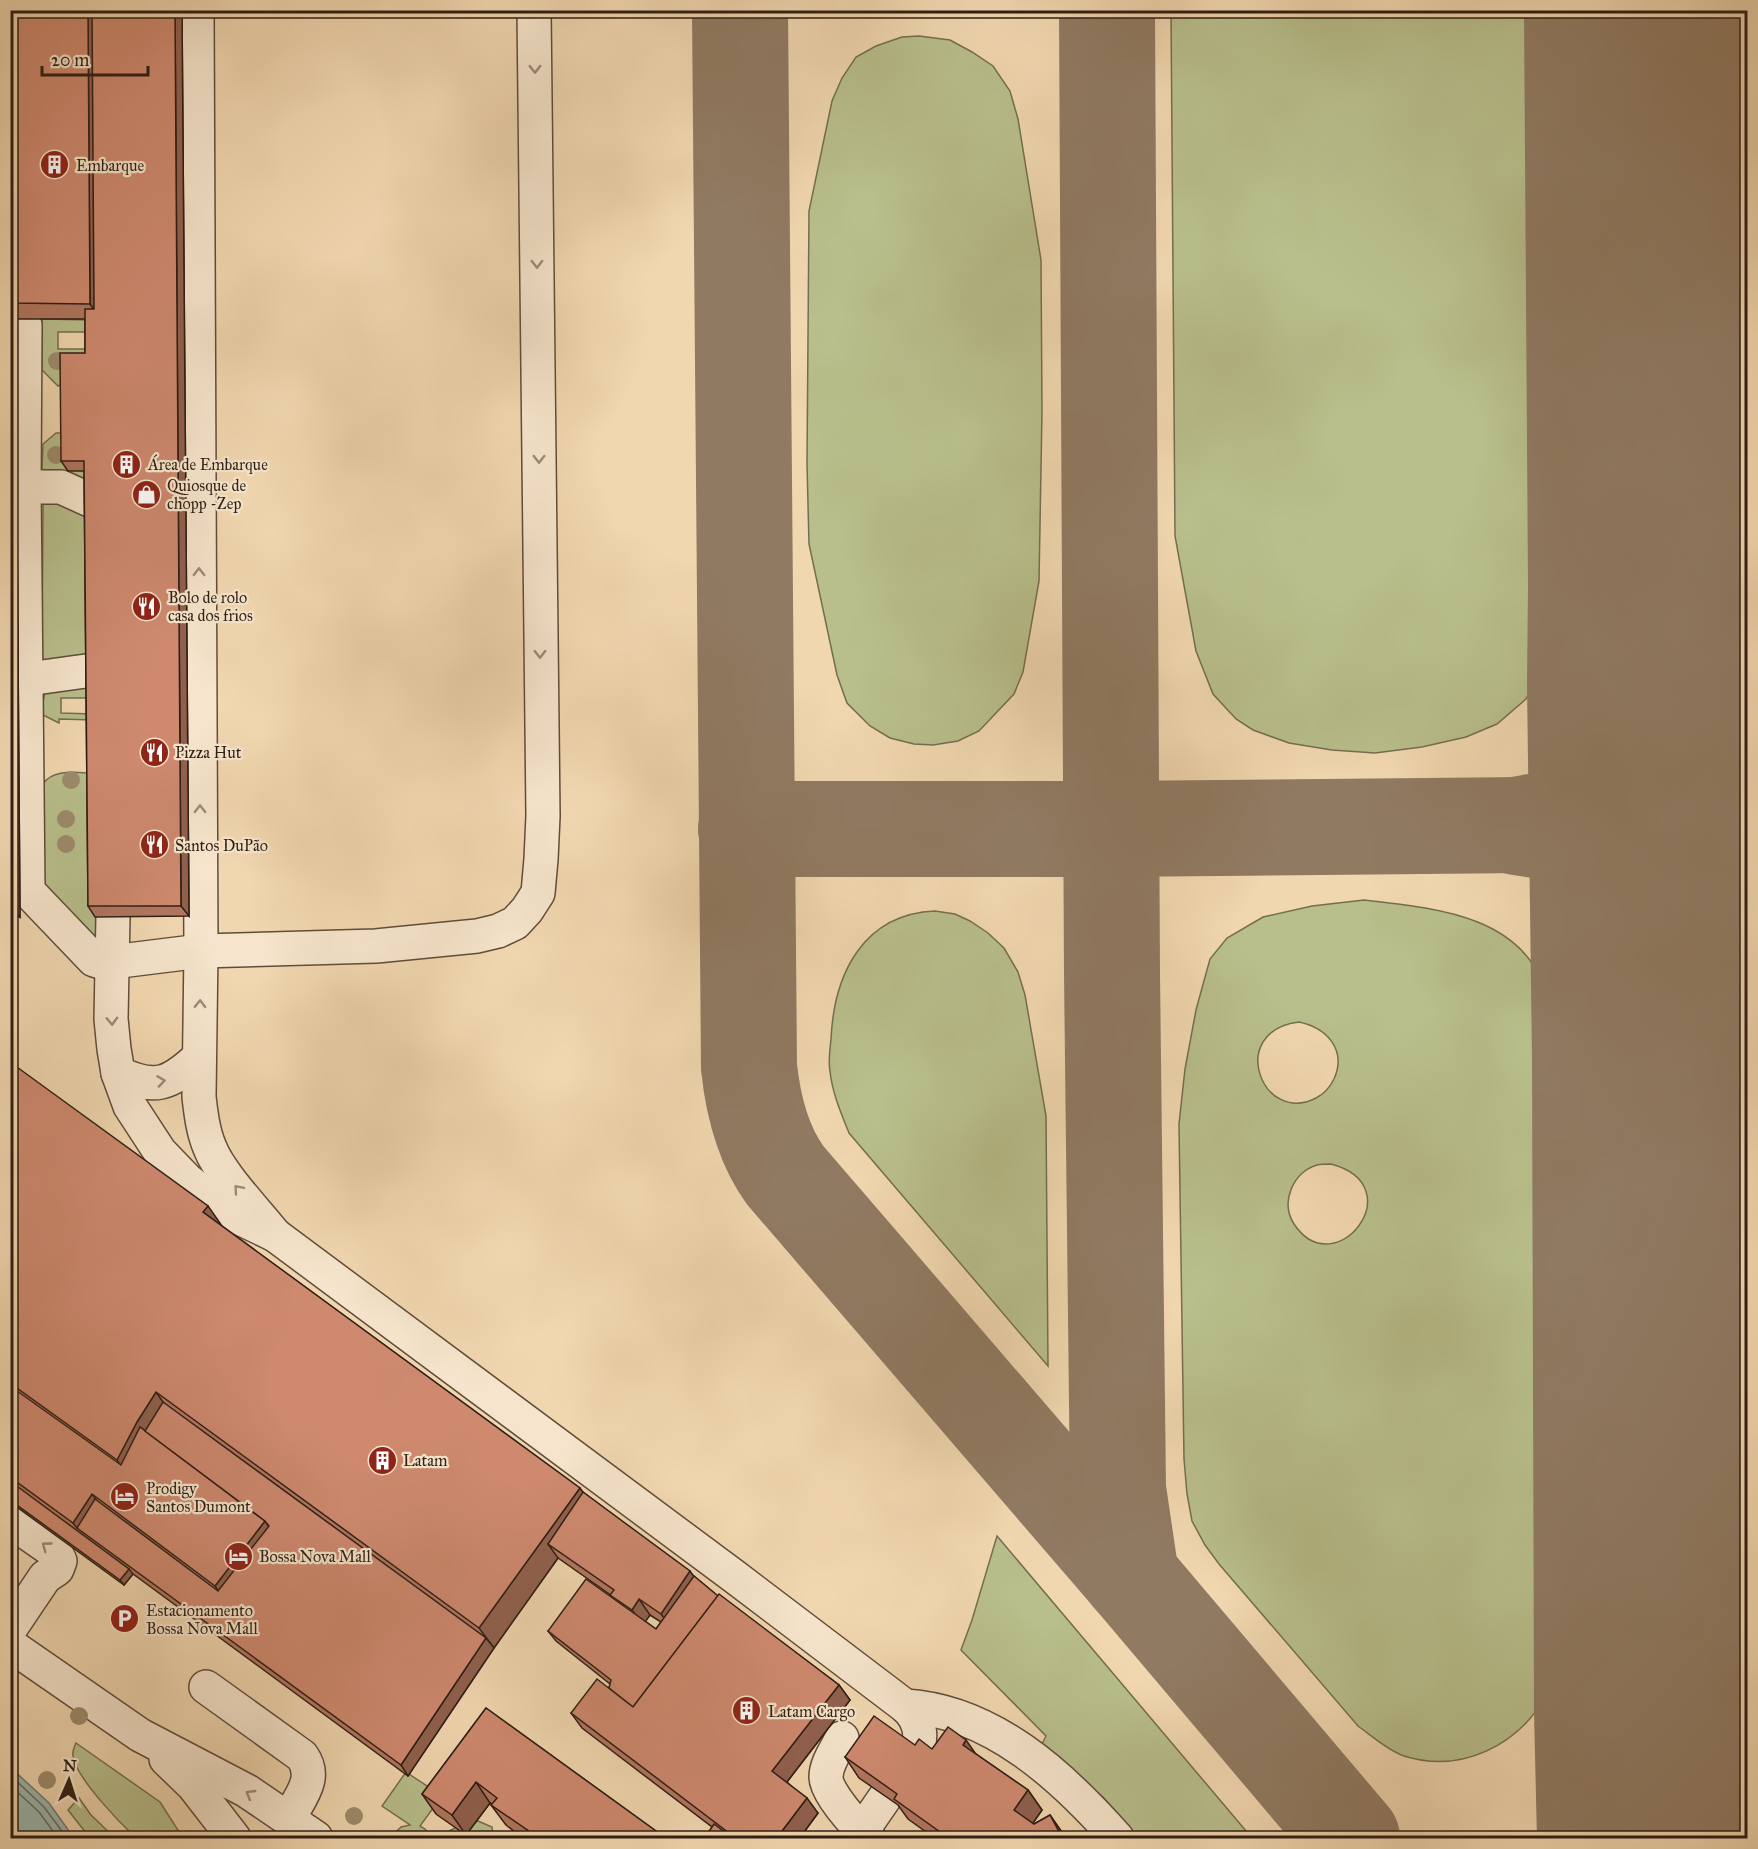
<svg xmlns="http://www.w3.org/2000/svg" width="1758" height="1849" font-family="'IM FELL Great Primer',serif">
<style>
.green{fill:#b8bf8c;stroke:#746e50;stroke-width:1.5;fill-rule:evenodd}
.water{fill:#9bb8b0;stroke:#707a72;stroke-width:1.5}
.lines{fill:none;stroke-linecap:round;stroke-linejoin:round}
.shore{stroke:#656b62;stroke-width:1.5}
.taxiway{stroke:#907a62;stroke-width:96}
.runway{stroke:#907a62;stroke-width:240}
.minor-casing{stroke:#604c3b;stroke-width:36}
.minor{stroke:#f6e5cc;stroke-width:33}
.tree{fill:#9d8c6e}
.wall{fill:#b1765f;stroke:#2f1e14;stroke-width:1.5;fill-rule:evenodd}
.shaded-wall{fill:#90604e;stroke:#2f1e14;stroke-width:1.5}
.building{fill:#ce896f;stroke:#2f1e14;stroke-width:1.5}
.oneway{stroke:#9c8b79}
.labels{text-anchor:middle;stroke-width:4.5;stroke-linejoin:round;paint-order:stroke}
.poi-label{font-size:16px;fill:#2f1e14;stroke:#f6e5cc;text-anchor:start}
</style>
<rect width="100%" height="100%" fill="#f1d7b0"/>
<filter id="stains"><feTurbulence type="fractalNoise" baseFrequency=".00333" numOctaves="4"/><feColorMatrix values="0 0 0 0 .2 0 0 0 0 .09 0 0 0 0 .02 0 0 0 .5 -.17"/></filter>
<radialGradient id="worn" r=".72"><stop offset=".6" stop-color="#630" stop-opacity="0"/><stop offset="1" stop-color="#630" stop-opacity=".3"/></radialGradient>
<g class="green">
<polygon points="1171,11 1545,11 1550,633 1548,655 1541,674 1526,699 1497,724 1466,737 1422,747 1375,753 1332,750 1289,743 1253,730 1236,719 1213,694 1196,651 1175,536"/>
<polygon points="919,36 950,40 972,52 993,66 1010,91 1018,119 1041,260 1042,412 1039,581 1023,672 1014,694 979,731 958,741 933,745 914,744 890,738 870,726 847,703 837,675 809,544 807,464 809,211 832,101 842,78 856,57 876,46 902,37"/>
<polygon points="42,319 92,320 92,332 58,332 58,349 92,349 67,382 58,386 42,370"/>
<polygon points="56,433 68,433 91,471 92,484 46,475 42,470 43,444"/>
<polygon points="43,502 72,502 92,513 93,653 42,663"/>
<polygon points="83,683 93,698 61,698 61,713 93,714 94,720 59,719 59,723 43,715 43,702 45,692"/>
<path d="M94,773L95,916L100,917L98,933L93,937L44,890L43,784C53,768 77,773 94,773Z"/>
<path d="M1364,900C1432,908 1522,914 1546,992C1552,1008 1553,1026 1555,1042L1557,1645C1556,1661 1555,1679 1547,1694C1519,1745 1462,1774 1404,1756C1387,1750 1372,1736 1358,1726L1219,1564L1205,1545L1192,1521L1187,1494L1184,1459L1179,1124L1185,1069L1196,1010L1210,959L1227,938L1263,917L1312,906ZM1299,1022C1327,1028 1347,1050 1334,1079C1330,1087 1324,1094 1316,1098C1262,1126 1226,1031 1299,1022ZM1331,1164C1414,1186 1335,1286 1294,1224C1280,1202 1293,1172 1317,1165C1322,1164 1327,1164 1331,1164Z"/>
<path d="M935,911L955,914L970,921L988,933L1004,948L1018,972L1025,995L1046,1116L1048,1366L849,1133C841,1113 832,1092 830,1071C828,1061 830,1049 831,1039C834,974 863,914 935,911Z"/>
<polygon points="997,1536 1252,1838 1135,1838 1104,1798 1042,1744 1046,1736 961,1650 972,1620"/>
<path d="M76,1743L160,1802L183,1838H136C120,1823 76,1778 73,1756C72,1751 74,1748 76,1743Z"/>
<polygon points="406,1772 442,1796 420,1826 425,1829 433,1838 390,1838 401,1827 410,1825 382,1806"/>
<polygon points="79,1798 91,1815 115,1838 90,1838 68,1810"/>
<polygon points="478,1821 492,1827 493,1835 491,1838 446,1838 447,1832 465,1823"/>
</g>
<polygon class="water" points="10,1767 49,1803 74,1838 11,1838"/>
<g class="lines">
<g class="shore">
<polyline points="10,1775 44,1807 67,1838"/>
<polyline points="10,1785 39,1812 58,1838"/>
</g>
<g class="taxiway">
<path d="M740,10L749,1067C753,1105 762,1143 785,1175L1131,1577L1352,1838"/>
<polyline points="1107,10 1112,974 1118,1489 1131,1577"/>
<path d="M1516,825C1529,822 1544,821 1557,816C1620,791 1631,743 1647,684"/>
<polyline points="1517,827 1556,833 1579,844 1604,864 1624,890 1650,974"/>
<polyline points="746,829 1112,829 1748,823"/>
<path d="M1613,1838C1647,1797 1649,1763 1654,1712"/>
</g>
<polyline class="runway" points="1644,10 1648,585 1647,684 1652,1058 1654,1712 1657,1838"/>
<defs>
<g id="minor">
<path d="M197,10L201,951L199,1097C201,1114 203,1132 210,1148C220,1174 256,1211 275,1235"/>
<polyline points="18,487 24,487 25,325 18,325"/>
<polyline points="92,501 61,487 24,487 28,891 94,960 104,963 201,951 376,946 477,936 498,931 515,923 527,910 538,893 541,859 543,816 534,10"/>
<polyline points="19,685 28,679 93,670"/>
<path d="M113,916L111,1019L114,1049L118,1073L130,1106L160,1152L187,1180L229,1213L275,1235L735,1577L905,1706C919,1718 925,1737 914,1754"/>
<path d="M118,1073C155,1090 169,1085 198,1058"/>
<polyline points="10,1521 56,1553 60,1561 57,1569 45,1577 10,1629"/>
<polyline points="10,1645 140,1735 247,1791 316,1838"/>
<path d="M206,1687L302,1756C318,1778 300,1797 289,1818"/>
<path d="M905,1706C992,1711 1062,1776 1117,1838"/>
<path d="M842,1738C836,1750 826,1764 826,1777C826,1794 858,1827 869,1838"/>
<polyline points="166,1759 193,1785 234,1838"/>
<polyline points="857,1838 886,1796"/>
</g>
</defs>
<use href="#minor" class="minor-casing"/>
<use href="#minor" class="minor"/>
</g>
<g class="tree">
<circle cx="57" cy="361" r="9"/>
<circle cx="56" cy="455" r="9"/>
<circle cx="71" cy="780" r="9"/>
<circle cx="66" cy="819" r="9"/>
<circle cx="66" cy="844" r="9"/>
<circle cx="79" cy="1716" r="9"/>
<circle cx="47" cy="1780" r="9"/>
<circle cx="354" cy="1816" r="9"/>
</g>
<g class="wall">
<polygon points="10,10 182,10 189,916 95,917 88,906 84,471 68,471 61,461 85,353 85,319 10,319"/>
<polygon points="10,512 14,512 17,517 20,917 10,917"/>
<path d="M10,1062L222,1226L583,1492L694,1576L718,1596L839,1685L850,1700L787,1782L818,1813L799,1839H704L712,1827L582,1728L571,1713L609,1688L610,1684L556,1641L548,1631L613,1598L612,1596L558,1558L494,1648L408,1776L133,1574L124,1585L10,1502ZM650,1615L661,1622L656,1629L645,1621Z"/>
<polygon points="486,1708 667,1839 524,1839 506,1825 491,1805 492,1804 490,1803 466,1835 436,1814 422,1794"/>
<polygon points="932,1749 976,1754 1028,1790 1042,1810 1033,1823 1034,1824 1050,1815 1066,1839 936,1839 908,1819 898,1805 859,1778 845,1757"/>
</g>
<g class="shaded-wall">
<polygon points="88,10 99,10 101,320 90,304"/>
<polygon points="175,10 182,10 189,916 181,906"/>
<polygon points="14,512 17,517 20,917 16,912"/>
<polygon points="208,1206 222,1226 203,1212"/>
<polygon points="156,1392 170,1412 131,1481 117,1460 137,1422"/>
<polygon points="580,1488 594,1508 548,1544 558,1558 494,1648 479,1628"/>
<polygon points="92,1494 103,1509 77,1528 73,1523"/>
<polygon points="265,1521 276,1537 226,1602 215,1586"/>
<polygon points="129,1569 133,1574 124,1585 120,1580"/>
<polygon points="690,1571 701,1587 672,1629 661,1614"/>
<polygon points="639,1599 650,1615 643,1625 632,1610"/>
<polygon points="486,1638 494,1648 408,1776 401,1765"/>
<polygon points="839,1685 850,1700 783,1787 772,1771"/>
<polygon points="966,1740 980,1760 963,1745"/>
<polygon points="476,1782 490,1803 466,1835 452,1815"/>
<polygon points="1028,1790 1042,1810 1028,1830 1014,1810"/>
<polygon points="807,1798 818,1813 799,1839 776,1839"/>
<polygon points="1050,1815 1064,1835 1066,1839 1063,1839"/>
</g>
<g class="building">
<polygon points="10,10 88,10 90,304 10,303"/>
<polygon points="92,10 175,10 181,906 88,906 84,461 61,461 60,353 85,353 85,309 94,309"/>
<polygon points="10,512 14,512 16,912 10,912"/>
<polygon points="10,1062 208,1206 203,1212 580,1488 479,1628 156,1392 137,1422 117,1460 10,1383"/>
<polygon points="10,1386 121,1465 140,1427 265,1521 215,1586 92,1494 73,1523 10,1477"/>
<polygon points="163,1402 486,1638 401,1765 77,1528 95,1499 218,1591 269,1526 265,1521 145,1431"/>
<polygon points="10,1481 129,1569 120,1580 10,1500"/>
<polygon points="583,1492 690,1571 661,1614 639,1599 632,1610 610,1595 614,1590 548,1544"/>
<polygon points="694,1576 718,1596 633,1707 609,1688 611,1680 548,1631 586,1579 656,1629"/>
<polygon points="719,1594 839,1685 772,1771 807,1798 776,1839 737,1839 571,1713 597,1679 633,1707"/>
<polygon points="486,1708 667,1839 534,1839 536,1836 491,1805 497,1798 476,1782 452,1815 422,1794"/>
<polygon points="874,1716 915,1745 919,1739 932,1749 948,1727 966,1740 963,1745 1028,1790 1014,1810 1034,1824 1050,1815 1063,1839 950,1839 894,1799 897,1794 845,1757"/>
<polygon points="714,1824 734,1839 704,1839"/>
</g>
<defs><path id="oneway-chevron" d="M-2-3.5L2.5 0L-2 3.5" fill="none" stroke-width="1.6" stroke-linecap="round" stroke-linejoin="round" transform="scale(1.5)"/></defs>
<g class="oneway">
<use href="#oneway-chevron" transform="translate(535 69) rotate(89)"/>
<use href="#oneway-chevron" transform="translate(537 264) rotate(89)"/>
<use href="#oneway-chevron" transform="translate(539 459) rotate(90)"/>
<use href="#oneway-chevron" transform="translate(199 572) rotate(-90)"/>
<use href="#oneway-chevron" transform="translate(540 654) rotate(89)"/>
<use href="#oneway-chevron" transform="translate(200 809) rotate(-90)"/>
<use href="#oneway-chevron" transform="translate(200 1004) rotate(-89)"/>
<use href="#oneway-chevron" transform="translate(112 1021) rotate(88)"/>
<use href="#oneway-chevron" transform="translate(161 1081) rotate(-8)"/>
<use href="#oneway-chevron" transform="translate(238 1189) rotate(-130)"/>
<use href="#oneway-chevron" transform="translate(46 1546) rotate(-144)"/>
<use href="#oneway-chevron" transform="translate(250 1794) rotate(-149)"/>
</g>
<defs>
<symbol id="building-disc" viewBox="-11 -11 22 22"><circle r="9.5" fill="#8f2418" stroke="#f6e5cc"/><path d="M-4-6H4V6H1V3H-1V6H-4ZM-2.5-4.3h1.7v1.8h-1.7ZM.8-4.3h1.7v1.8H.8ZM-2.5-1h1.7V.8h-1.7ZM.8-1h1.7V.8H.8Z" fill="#fff"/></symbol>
<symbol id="shop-disc" viewBox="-11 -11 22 22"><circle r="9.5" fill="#8f2418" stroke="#f6e5cc"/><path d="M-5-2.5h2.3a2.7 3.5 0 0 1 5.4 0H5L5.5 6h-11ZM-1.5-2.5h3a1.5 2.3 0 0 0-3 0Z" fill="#fff"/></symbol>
<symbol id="restaurant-disc" viewBox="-11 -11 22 22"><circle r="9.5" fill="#8f2418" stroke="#f6e5cc"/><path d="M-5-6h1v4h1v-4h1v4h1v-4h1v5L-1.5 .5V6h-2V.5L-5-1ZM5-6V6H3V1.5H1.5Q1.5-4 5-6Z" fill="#fff"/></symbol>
<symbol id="hotel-disc" viewBox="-11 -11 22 22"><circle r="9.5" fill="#8f2418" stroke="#f6e5cc"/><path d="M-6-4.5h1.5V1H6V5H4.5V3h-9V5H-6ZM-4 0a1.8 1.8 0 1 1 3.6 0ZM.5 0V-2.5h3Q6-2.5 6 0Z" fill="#fff"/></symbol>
<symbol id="parking-disc" viewBox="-11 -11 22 22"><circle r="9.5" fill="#8f2418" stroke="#f6e5cc"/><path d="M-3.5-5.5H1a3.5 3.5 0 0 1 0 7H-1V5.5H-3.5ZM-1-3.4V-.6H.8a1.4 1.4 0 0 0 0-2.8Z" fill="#fff"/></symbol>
</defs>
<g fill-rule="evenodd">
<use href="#building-disc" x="38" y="148" width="33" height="33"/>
<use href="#building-disc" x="110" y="448" width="33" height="33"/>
<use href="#shop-disc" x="130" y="478" width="33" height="33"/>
<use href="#restaurant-disc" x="130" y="590" width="33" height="33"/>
<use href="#restaurant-disc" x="138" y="736" width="33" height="33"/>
<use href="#restaurant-disc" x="138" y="828" width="33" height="33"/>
<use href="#building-disc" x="366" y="1444" width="33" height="33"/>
<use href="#hotel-disc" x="108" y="1480" width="33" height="33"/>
<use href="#hotel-disc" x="222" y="1540" width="33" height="33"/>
<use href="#parking-disc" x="108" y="1602" width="33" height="33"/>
<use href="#building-disc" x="730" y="1694" width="33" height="33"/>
</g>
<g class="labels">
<g class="poi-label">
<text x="76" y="171">Embarque</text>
<text x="148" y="470">Área de Embarque</text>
<text x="167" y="491">Quiosque de<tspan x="167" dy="18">chopp -Zep</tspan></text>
<text x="168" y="603">Bolo de rolo<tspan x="168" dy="18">casa dos frios</tspan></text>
<text x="175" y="758">Pizza Hut</text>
<text x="175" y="851">Santos DuPão</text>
<text x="403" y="1466">Latam</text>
<text x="146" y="1494">Prodigy<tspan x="146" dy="18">Santos Dumont</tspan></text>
<text x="259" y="1562">Bossa Nova Mall</text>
<text x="146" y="1616">Estacionamento<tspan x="146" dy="18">Bossa Nova Mall</tspan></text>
<text x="768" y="1717">Latam Cargo</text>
</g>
</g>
<rect width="1758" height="1849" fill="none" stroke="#f1d7b0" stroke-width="36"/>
<rect x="12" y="12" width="1734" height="1825" fill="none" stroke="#2f1e14" stroke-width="3"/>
<rect x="18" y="18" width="1722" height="1813" fill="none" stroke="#2f1e14" stroke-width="1.5"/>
<g transform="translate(69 1780) rotate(3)" stroke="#f6e5cc" stroke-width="4.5" paint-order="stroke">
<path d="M0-4.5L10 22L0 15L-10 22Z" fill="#2f1e14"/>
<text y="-9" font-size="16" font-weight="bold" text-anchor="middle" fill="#2f1e14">N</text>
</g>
<path d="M42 66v9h106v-9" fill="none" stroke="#2f1e14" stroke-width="3"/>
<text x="51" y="66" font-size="18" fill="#2f1e14" stroke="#f6e5cc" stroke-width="4.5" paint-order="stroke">20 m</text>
<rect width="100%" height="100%" filter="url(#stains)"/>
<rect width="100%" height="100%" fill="url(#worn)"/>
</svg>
